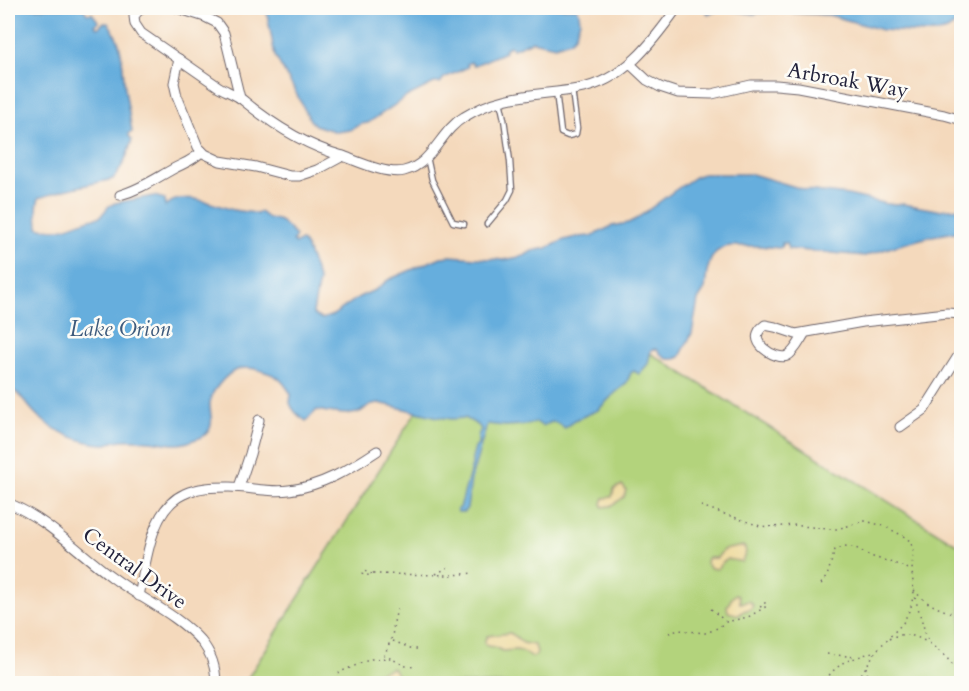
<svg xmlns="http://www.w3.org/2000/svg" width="969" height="691" font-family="Cardo,serif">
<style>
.green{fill:#b3d37b;stroke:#6a7a5b;stroke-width:1.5}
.sand{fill:#eeda9e;stroke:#887e6c;stroke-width:1.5}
.water{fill:#66aedd;stroke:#44688c;stroke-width:1.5}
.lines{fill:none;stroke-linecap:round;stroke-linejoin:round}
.lane-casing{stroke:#6c6268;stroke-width:7}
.street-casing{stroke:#6c6268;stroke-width:11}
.path{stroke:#6c6268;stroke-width:1.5;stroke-dasharray:1.5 4.5;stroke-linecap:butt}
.lane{stroke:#fff;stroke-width:4.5}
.street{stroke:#fff;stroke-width:9}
.labels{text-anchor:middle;stroke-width:5;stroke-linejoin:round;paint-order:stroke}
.street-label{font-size:21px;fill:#22223b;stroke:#fdfcf7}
.water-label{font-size:22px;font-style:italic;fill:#3d5a7c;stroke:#fdfcf7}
</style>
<rect width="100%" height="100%" fill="#fdfcf7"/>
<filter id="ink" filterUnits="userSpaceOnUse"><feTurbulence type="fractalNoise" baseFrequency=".0167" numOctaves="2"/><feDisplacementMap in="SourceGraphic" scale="12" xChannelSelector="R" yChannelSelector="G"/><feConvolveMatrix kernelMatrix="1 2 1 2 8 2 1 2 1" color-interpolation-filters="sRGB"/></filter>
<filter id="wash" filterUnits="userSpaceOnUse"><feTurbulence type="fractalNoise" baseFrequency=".008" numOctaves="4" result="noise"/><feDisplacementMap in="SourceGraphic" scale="24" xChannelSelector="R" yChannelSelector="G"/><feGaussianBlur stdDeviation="1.35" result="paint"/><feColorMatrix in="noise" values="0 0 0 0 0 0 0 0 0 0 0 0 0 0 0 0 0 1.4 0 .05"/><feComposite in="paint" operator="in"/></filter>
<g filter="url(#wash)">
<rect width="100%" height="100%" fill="#f4d9bc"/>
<polygon class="green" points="509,265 961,547 961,683 244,684 307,584 308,580 310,579"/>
<g class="sand">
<polygon points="622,485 626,490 624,497 611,506 603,507 602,503 604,498 612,497 614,489"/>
<polygon points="743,546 745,548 746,552 742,562 728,559 722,563 717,569 711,568 706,563 707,558 717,558 723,550"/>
<path d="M736,594L739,596L740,603L749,601L753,605L751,609L743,611L739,615L728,612L727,606C730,602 732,596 736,594Z"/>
<polygon points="510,633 515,636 523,643 534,645 537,651 536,655 533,657 521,651 516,650 502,651 495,647 487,646 484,643 487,636"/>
<path d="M391,668L394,669L397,675C394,683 389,679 382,679L375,683H358V679C364,679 366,676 372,674C378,672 385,672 391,668Z"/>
</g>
<g class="water">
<path d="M8,8H83L87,14L92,13L98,21L95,26L98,28L103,23H108C124,42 122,66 125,88C127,103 130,117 132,132L129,133V136L132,140C128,154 122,169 113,179L64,190L39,198C35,209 38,217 38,227C63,236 78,219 100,217L109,206L115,203L154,196L165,199V206C183,189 213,205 234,210C242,212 249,211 257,214L260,212L268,218L278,220L282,222L296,236L293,241L295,244L301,240L306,246L319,281L313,312L314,315L322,319L333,315L359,297L377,289L388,280L441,257L450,256L504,260L524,256L532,251L547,248L564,240L576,237L592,236L612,226L628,223L636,219L674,191L695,177L703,174H752L806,190L848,195L887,204H903L937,210L961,208V231L932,236L892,247L865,256L788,249L786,243H782V247L779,248L759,246H731L724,247L716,252L711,259L707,271L705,289L698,300L692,333L680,357C670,361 663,360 658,350L655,349L651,350L648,364L639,374L634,371L631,373L626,384L615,393L598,410L575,420L565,428L557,423L552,422L542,426L536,422L524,425L505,426L487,424L471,479L467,508L464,512H458L457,509L460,508L472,465V459L475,448L478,444V436L481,429L478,425L465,418L452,419L438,417L379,403C363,404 367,411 357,413C347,416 327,412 317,410L306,421C300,417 292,410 290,403C290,400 291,397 291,394C281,378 277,375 259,370C238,363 226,374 214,391C203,407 219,421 206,434C203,437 197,439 193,440C175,448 167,442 148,441C139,440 125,439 116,441C111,442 108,445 103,444C81,443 56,432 40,418C33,412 28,405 22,398C18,393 12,390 8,386Z"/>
<polygon points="266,8 577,8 579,12 580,21 575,36 570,41 555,46 532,41 513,49 510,46 504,49 505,52 475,65 473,65 471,62 467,64 468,67 444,78 440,83 434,83 408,96 368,123 361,124 350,130 337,132 315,125 310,120 294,89 275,56"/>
<polygon points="705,8 961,8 962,20 947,30 935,33 925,33 882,30 829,15 774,12 758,13 755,14 722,9 708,14"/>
</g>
</g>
<g filter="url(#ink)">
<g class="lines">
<defs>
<g id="lane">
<polyline points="556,91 561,133 568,136 576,134 577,128 572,90"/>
<polyline points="427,157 432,180 453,222 464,224"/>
<polyline points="487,224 507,200 512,190 510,161 504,119 500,101"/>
</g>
<g id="street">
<path d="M141,8L134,16L135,24L141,33L219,87C226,91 239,96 244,101C272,124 307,146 343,156"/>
<polyline points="177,8 205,17 217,23 224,33 240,98"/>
<path d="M179,59L174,83L177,96L198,147L205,154L220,161L256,167L290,176H299L317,170L343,156C359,162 387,175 404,171C433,164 440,131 464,117C503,93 536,96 578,89C624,81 652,43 677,8"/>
<polyline points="630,64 647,80 660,87 678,93 712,94 751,85 776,85 798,87 944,115 962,120"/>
<path d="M120,195C139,190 155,179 173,169C184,163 193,161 202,151"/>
<path d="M805,333C800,340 795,352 787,356C777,361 742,341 765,325L775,327L796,334L863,322L947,313L962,314"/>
<polyline points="900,427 924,410 962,350"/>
<polyline points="239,487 250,454 259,420"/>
<path d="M8,503C47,519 78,552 112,577C141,599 177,614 201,641C211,653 216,669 216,684"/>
<path d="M139,596C146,564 150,509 184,494C198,487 215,487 229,487C249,487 270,493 289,490C322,486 350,469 377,451"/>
</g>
</defs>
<use href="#lane" class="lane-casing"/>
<use href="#street" class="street-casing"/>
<g class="path">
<polyline points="701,506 760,526 773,527 793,525 828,529 837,529 865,521 884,526 905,537 911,542 913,552 912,571 914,594 928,642 946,657 955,668 962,681"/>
<polyline points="372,574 364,571 362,574 365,576 372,574 453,575 473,573"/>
<polyline points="436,574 450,566"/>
<polyline points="821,584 827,576 835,550 845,546 854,547 870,556 899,565 911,570"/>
<path d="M914,590C926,605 944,611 962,616"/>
<polyline points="711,609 725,621"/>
<polyline points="669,633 679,630 705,633 714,630 726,622 748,617 767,606 765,603 762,604 759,610"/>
<path d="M889,639C904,631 913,635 927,642"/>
<polyline points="393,641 413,649 420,649"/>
<polyline points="827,654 856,657"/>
<polyline points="384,656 392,637 394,622 397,609"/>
<polyline points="866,667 868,676 867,684"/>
<polyline points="332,684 340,672 371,659 390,658 406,666 414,667"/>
<polyline points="821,684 834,670 844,662 875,651"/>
<polyline points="855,684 876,651 903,623 911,607 913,596"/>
</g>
<use href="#lane" class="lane"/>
<use href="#street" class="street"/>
</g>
</g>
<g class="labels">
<g class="street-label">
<text transform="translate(848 80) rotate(10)" y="7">Arbroak Way</text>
<text transform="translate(135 568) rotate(36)" y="7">Central Drive</text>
</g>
<g class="water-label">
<text x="120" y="336">Lake Orion</text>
</g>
</g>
<rect width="969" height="691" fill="none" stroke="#fdfcf7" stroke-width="30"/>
</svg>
